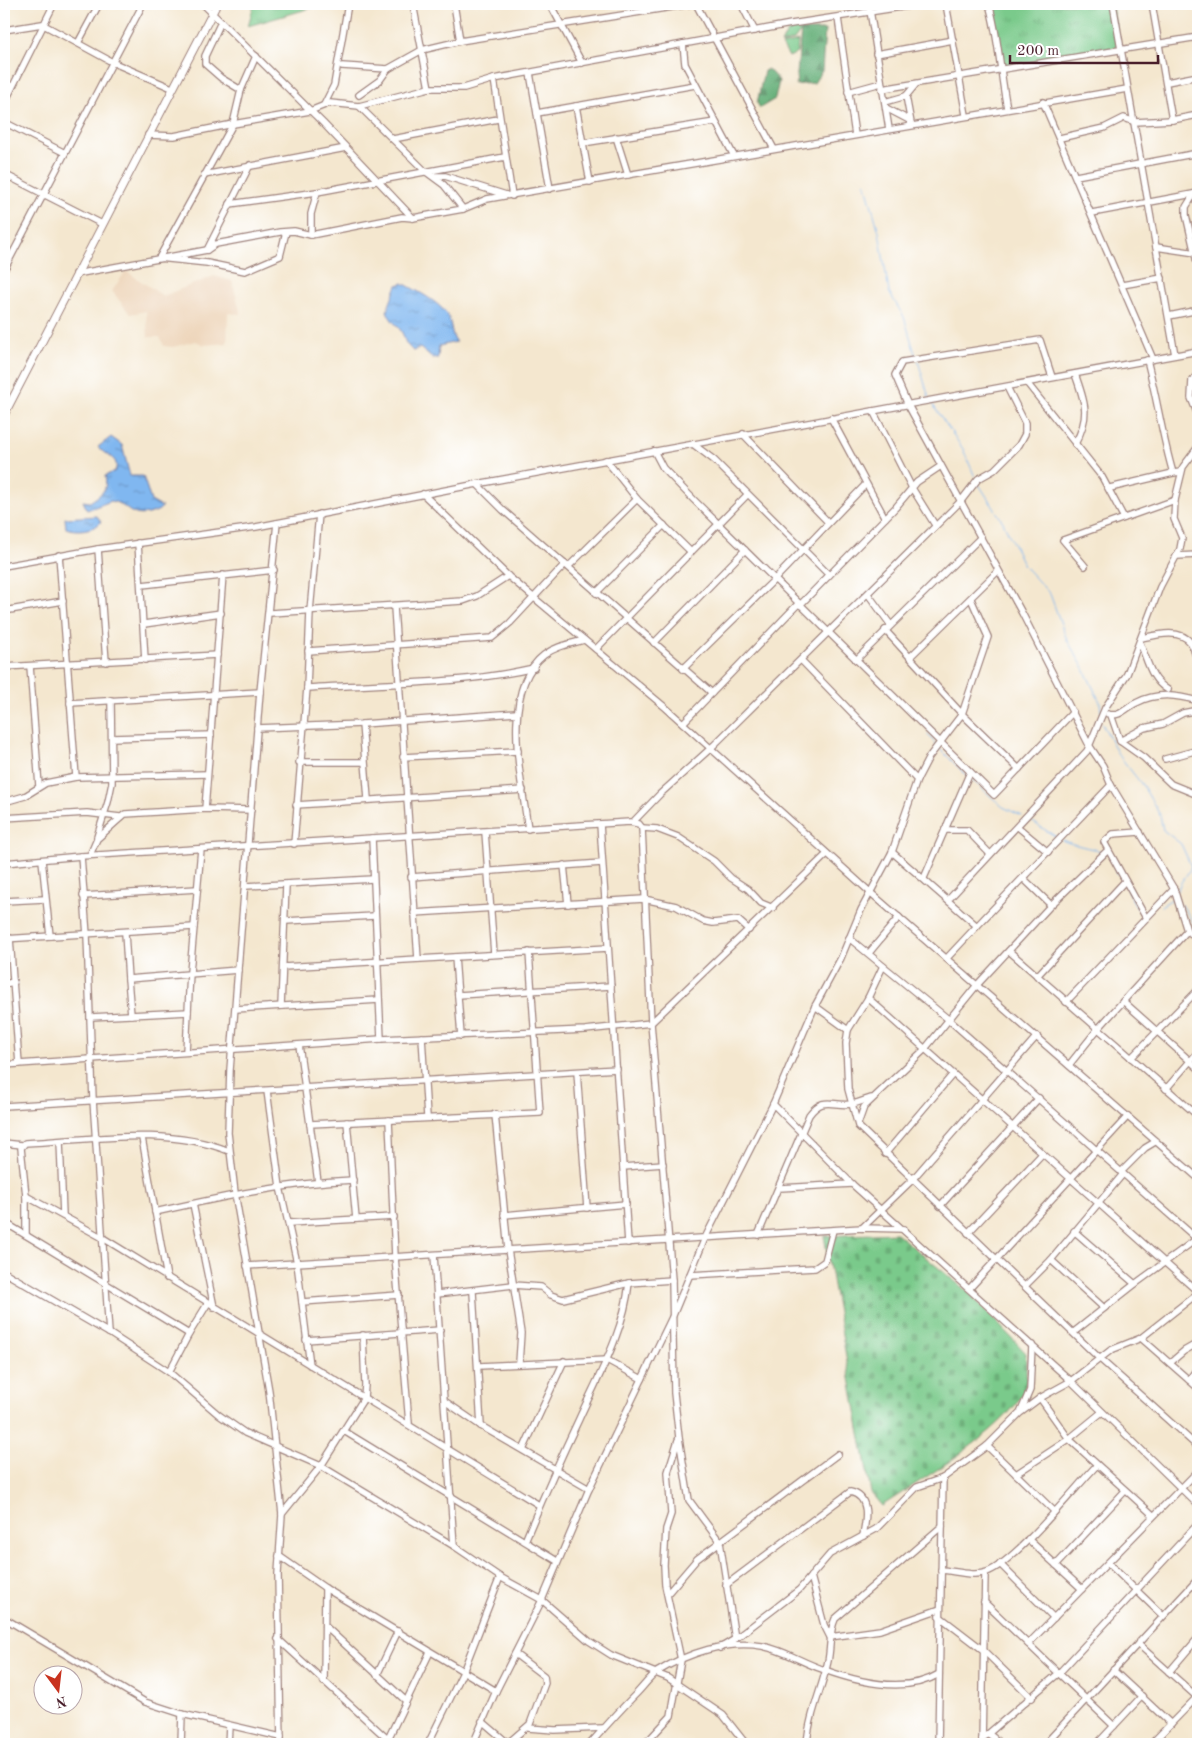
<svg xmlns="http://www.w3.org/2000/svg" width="1202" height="1748" font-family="'Old Standard TT',serif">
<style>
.built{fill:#eed6bb}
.grass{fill:url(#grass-tufts);stroke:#62745b}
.forest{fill:url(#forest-firs);stroke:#566651}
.cemetery{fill:url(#cemetery-stones);stroke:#62745b}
.water{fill:url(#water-ripples);stroke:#656b8e}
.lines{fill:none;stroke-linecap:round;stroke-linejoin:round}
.stream{stroke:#80b7f0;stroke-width:1}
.minor-casing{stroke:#9f837d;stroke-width:8}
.tertiary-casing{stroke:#9f837d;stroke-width:9}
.minor{stroke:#fff;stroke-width:5.5}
.tertiary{stroke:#fff;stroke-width:7}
</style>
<defs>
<pattern id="grass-tufts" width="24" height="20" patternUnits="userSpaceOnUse" patternTransform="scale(1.25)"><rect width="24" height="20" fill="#7aca8b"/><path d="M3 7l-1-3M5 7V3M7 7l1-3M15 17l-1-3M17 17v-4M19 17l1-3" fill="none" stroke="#6bad78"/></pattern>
<pattern id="forest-firs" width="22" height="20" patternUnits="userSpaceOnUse" patternTransform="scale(1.25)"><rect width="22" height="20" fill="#63ae77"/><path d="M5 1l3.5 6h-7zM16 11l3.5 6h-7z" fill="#548d62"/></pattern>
<pattern id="cemetery-stones" width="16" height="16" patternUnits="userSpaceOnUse" patternTransform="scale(1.25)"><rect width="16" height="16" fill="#7aca8b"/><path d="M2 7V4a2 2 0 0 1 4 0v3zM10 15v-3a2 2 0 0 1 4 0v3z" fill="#6bad78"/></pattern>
<pattern id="water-ripples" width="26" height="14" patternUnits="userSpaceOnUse" patternTransform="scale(1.25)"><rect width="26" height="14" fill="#80b7f0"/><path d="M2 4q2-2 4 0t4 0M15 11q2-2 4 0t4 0" fill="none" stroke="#6b94c3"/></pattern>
</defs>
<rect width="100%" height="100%" fill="#fff"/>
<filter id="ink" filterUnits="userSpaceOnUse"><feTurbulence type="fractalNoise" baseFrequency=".02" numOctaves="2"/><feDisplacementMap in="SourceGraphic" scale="10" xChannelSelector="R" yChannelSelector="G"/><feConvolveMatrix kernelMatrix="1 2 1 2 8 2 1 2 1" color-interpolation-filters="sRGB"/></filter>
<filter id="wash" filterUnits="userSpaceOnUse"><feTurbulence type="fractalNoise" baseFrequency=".0096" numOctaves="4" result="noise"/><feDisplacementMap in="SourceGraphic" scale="20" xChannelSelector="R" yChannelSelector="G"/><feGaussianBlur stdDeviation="1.12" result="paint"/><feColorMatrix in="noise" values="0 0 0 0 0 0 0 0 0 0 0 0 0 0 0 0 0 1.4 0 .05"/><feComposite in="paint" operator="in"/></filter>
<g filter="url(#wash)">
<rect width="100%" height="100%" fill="#f4e7cf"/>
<polygon class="built" points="126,271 163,296 214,276 232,281 241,314 228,313 227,343 204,345 196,341 173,347 164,346 160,337 148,337 146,311 130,314 112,291"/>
<g class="grass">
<polygon points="254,4 325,4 248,26"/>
<polygon points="989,4 1112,4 1119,47 1002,67"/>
<polygon points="798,27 803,28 794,40 781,44 787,32"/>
<polygon points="798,41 797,53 789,57 782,45"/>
</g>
<g class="forest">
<polygon points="801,30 825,30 822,71 814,83 796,85"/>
<polygon points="768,69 779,81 775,99 760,108 757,103 764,71"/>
</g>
<path class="cemetery" d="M896,1233L968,1292L1026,1353C1025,1363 1028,1378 1025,1387C1013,1427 918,1481 882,1506L871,1493L824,1236Z"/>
<g class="water">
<path d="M403,283C418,292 439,301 448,316C452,325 451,335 456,342L439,346L438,358H432L420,348L413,351C402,341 407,341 401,331C396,323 392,323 387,311L397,285Z"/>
<path d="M111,437L122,445L130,476H143L151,501L162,507C159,511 157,511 152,513C129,520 128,504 111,501L87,510L83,501L90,502C101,494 108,491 105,476L115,471C121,458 105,456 98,447Z"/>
<path d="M97,516L101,522C95,530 75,532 66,528L65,518Z"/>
<polygon points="842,1741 864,1741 869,1744 827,1744 826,1742"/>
</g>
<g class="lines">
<g class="stream">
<polyline points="865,182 879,232 889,292 904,317 916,357"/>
<polyline points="918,361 929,398"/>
<polyline points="931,402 963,449 975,477"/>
<polyline points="978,483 1003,522 1024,566 1050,594 1067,640 1082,665 1100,702 1101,712"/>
<path d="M1102,723L1118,754L1143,786L1160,815L1163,830L1181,844L1191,866C1188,876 1180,880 1178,890"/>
<polyline points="928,734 936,745"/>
<polyline points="939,748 966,775"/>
<polyline points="969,777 1003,807 1022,816"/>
<polyline points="1028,819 1058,838"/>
<path d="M1062,840C1075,846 1089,847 1103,852"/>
<polyline points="1114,866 1118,874"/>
<polyline points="1127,890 1137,908"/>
<polyline points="1182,905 1198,930"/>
<polyline points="1161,906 1172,899 1175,900"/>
</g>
</g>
</g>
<g filter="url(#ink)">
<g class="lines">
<defs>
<g id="minor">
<polyline points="203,4 323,123 413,218"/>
<polyline points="413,4 429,88"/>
<polyline points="454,4 460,41"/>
<polyline points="550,4 582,63"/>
<polyline points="696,4 774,149"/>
<polyline points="741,4 755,31"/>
<polyline points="869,4 889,129"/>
<polyline points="946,4 966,115"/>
<path d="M989,4C999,38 1000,73 1007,108"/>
<polyline points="1113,4 1175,355"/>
<polyline points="1152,4 1172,120"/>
<polyline points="838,18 855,135"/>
<polyline points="221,22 205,56 205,64 221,78 241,90"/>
<polyline points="4,30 42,24 114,63 172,88"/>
<polyline points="78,43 99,4"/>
<polyline points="683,44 685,64 734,156"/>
<polyline points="876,54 953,40"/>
<polyline points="256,56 241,90 233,124 159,258 207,263 245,271 280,256 286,232"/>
<polyline points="342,66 388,69"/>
<polyline points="530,73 550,189"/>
<polyline points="494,79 512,196"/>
<polyline points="1167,82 1198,76"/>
<polyline points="882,89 1198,37"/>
<polyline points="848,92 881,83"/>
<polyline points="359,95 380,80 388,69 422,50 460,41 691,4"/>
<polyline points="906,96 911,123"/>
<polyline points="885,102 906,96 916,84"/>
<polyline points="1043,102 1153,359"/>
<polyline points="4,104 54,4"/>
<polyline points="324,105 334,85 348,4"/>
<polyline points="359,106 425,171 444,185 463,209"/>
<polyline points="576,106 590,182"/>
<polyline points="886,108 909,120 912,125"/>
<polyline points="537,113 695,85"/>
<polyline points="4,122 65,153"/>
<polyline points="148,135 174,136 233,124 310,111 330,103 359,106 429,88 464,88 494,79 791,24 921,4"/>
<polyline points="616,137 628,175"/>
<polyline points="1060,138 1104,128 1124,118 1135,122 1172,120 1198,115"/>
<polyline points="393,139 498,119"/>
<polyline points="583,143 715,122"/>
<polyline points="4,174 102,224"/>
<polyline points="204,175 346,148"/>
<polyline points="433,176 445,176 506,195"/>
<polyline points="1076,176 1198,153"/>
<polyline points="1194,194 1186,207 1186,215 1198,267"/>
<polyline points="230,204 317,192 505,157"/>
<polyline points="1092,213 1198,193"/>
<polyline points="311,235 311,214 317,192"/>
<polyline points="1156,247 1196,253"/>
<polyline points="207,250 250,165"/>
<polyline points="4,270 143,4"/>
<polyline points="76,274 207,250 216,244 280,232 294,231 311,235 402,217 413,218 463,209 487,199 1127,89"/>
<polyline points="1122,285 1162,278"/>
<polyline points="1169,316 1198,310"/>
<path d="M1147,360C1157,398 1162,436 1173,473L1181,472"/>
<polyline points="1198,375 1192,380 1191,398 1198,415"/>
<polyline points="1052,377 1040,340 902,362 895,375 908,405 1022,613 1089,745 1103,766 1111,785 1174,889 1187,931 1198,938"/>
<polyline points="1027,383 1102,477 1124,518"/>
<polyline points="873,411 912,488 935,525"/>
<polyline points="831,418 885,518"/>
<polyline points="743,434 827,521"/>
<polyline points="693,444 714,460 829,575"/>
<path d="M1075,444C1091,415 1085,403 1075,374"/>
<polyline points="654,451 663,468 694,500 994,795 1073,712"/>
<polyline points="606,460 637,499 690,551"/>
<polyline points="477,484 503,510 712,693 798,604"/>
<polyline points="1110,488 1173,473"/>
<polyline points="423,494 508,576 666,708 871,893 1198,1178"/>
<polyline points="277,523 260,692 230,1070 228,1133 235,1193 269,1391 282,1514 278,1574 281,1744"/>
<polyline points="138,543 145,660"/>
<polyline points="98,549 106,662"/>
<polyline points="59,555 76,777"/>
<polyline points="1177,556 1198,555"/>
<polyline points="4,566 98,549 256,527 477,484 1198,351"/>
<polyline points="569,566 637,499"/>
<polyline points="1085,566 1063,540 1175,500"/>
<polyline points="142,585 274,570"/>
<polyline points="596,593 664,525"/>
<polyline points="868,594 890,624"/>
<polyline points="800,605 896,507 917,482 941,466"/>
<polyline points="394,607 418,959"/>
<polyline points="4,611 63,601"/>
<polyline points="270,613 463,601 477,596 508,576"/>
<polyline points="144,624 221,613"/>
<polyline points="885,630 962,714 1019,769"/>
<path d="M1142,638C1156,635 1180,628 1191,643C1194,649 1196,656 1198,662"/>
<polyline points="654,643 745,550"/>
<path d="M1140,643C1148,661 1150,679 1168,690"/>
<polyline points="596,649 747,495"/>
<polyline points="308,651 492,638 510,623 565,564"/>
<polyline points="910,657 998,571"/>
<polyline points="801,660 917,780"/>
<polyline points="856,660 981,537"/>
<polyline points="30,666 39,786"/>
<polyline points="4,667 217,655"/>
<polyline points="683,669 774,580 866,484"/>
<path d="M307,688C382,683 460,685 534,668"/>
<polyline points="70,703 260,692"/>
<path d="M1108,714C1120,718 1127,707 1136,703C1157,692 1177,695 1198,701"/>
<polyline points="1111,715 1120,741 1144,758 1171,784 1198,795"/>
<polyline points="683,723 712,693"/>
<polyline points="362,724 368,799"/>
<polyline points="257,728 362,724 517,713"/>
<polyline points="112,738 211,735"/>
<polyline points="1120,741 1144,728 1163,724 1183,713 1198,710"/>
<polyline points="403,757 518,751"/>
<polyline points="1165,759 1198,750"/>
<polyline points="299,762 364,762"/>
<polyline points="4,802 25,796 46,783 76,777 207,774"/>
<polyline points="296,805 523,790"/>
<polyline points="205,809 223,575"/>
<polyline points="4,818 87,813 120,817"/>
<polyline points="634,821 660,794 711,748 961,501 978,479 994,470 1019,445 1025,434 1025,423 1007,387"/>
<polyline points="600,824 628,1243"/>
<polyline points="1018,827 1048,852"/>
<polyline points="642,828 657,829 678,837 714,861 731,878 748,889 761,903 773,908"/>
<path d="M528,829C522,781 499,690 544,655C556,646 570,644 584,640"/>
<polyline points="945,830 967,830 990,854"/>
<polyline points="485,832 494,954"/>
<polyline points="1140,832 1113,834 1104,842 1146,918"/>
<polyline points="97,837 108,802 112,783 111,700"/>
<polyline points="372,838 381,1039"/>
<polyline points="294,844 307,688 310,611 319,514"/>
<polyline points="892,852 977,926 947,958"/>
<polyline points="90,855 97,839 125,814 205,809 251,810"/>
<polyline points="81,856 87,935 93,1100 109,1333"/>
<polyline points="42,860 50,936"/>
<polyline points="4,863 81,856 630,822 639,824 642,828 651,1023 672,1280 674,1393 679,1438 689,1500 720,1542 735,1639"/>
<polyline points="564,865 568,904"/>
<polyline points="411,877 602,863"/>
<polyline points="924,878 970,772"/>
<polyline points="1024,879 1051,905"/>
<polyline points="246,886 373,879"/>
<polyline points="83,896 197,889"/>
<polyline points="949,899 1087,751 1105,708 1127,674 1160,587 1180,549 1182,538 1174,519 1175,500 1183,467 1198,447"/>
<polyline points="4,901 45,899"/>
<polyline points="414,913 644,899 676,906 703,921 713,923 738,920 749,930"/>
<polyline points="286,921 374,916"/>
<polyline points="977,926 1111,785"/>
<polyline points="125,933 128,979 238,970"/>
<polyline points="10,938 19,1064"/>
<polyline points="849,938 948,1019 1197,1239"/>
<polyline points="4,939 194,927"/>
<polyline points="1009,951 1198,1116"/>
<polyline points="869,953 899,917"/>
<polyline points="455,957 461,1036"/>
<polyline points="883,966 868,998 848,1030 846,1043 848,1089 858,1126 1099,1358 1198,1447"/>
<polyline points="283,967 608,948"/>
<polyline points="1037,976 1125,881"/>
<polyline points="128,979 131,1015"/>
<polyline points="4,984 14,982"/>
<polyline points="458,995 611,986"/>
<polyline points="868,998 1198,1292"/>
<polyline points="1123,1001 1198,1068"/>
<polyline points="1066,1002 1174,889"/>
<polyline points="281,1006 286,885"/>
<polyline points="815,1006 848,1030"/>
<polyline points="236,1009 379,1000"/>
<polyline points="91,1017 188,1012"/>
<polyline points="422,1037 427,1117"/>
<polyline points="299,1045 318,1182"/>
<polyline points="186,1052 190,972 201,849"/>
<polyline points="1131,1058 1198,990"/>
<polyline points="4,1065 381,1039 585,1030 651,1023 827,854"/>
<polyline points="1069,1065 1097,1030 1187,931"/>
<polyline points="577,1072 587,1208"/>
<polyline points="1166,1089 1198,1052"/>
<polyline points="267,1091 280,1187 297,1263 310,1365"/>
<polyline points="773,1104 852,1184 1071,1381 1198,1505"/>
<polyline points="4,1106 617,1069"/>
<polyline points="495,1114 508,1250 521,1333 519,1363"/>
<polyline points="389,1120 395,1257 409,1423"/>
<polyline points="347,1122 356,1219"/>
<polyline points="310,1124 540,1113 529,952"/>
<polyline points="858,1124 864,1107 924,1050 977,985 1051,905 1108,850"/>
<polyline points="142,1138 167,1278"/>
<polyline points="60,1141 63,1215"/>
<polyline points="4,1143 22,1145"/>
<polyline points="885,1154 953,1074"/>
<polyline points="623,1167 663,1164"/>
<polyline points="1121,1172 1145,1148 1155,1142"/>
<polyline points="780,1188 852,1184"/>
<polyline points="26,1196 103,1238 539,1505"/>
<polyline points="193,1204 214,1307"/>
<polyline points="940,1206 1039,1098"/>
<path d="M155,1212C222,1197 285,1183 353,1180"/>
<polyline points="504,1215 626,1204"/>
<polyline points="4,1222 189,1334"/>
<polyline points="289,1223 394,1217"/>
<polyline points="862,1228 912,1180 1037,1036"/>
<polyline points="1074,1231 1135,1284"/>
<polyline points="968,1233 1042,1154"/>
<path d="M26,1235V1196L21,1148L25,1143C92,1140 165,1126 229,1151"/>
<path d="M758,1235L809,1115C824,1095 832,1107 852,1104C858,1103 865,1100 871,1098"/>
<polyline points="434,1255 454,1546"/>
<polyline points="1051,1260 1104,1308"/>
<polyline points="247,1266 862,1228 904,1229"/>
<polyline points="4,1272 109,1333 169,1372 219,1415 245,1433 321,1466 454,1546 500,1577 542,1600 589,1641 611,1655 668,1678 723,1715 746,1744"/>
<polyline points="690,1275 815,1268 825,1261 833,1230"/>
<polyline points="1025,1286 1051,1260 1123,1174"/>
<polyline points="970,1288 1128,1116"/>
<polyline points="473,1292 481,1426"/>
<polyline points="437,1294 513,1285 541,1287 551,1295 563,1299 629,1283 672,1280"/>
<polyline points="302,1302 399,1295"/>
<polyline points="1074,1332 1135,1284 1198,1238"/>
<polyline points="1141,1338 1198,1388"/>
<polyline points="306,1340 440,1330"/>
<polyline points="1170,1363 1184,1351 1198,1343"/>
<polyline points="479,1366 607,1360 642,1379"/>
<polyline points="169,1372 189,1334 208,1303"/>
<polyline points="1189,1380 1198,1367"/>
<polyline points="1040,1398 1069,1439 1153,1515"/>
<polyline points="446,1402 481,1426 589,1489"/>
<polyline points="1021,1411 1030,1390 1032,1345"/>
<polyline points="344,1431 557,1561"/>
<polyline points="987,1446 1054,1511"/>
<polyline points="523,1450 564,1361"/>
<polyline points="1016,1474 1069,1439 1102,1412"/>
<polyline points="282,1514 321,1466 364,1398 365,1385 363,1335"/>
<polyline points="1028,1539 1082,1589"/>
<path d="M525,1541C542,1500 560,1459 579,1419C599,1375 624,1332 629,1283"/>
<polyline points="279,1556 325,1588 496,1691"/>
<polyline points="1108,1563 1163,1616"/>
<polyline points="1000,1564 1054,1618"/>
<polyline points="1056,1565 1125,1491"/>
<path d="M941,1570C955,1571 974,1577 987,1572C1015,1562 1074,1489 1097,1465"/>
<polyline points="811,1576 824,1625 830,1637 880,1630 940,1609"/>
<path d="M726,1585L850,1492C871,1496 866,1521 863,1536"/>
<polyline points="668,1593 697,1559 838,1454"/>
<polyline points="984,1602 1114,1726"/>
<polyline points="939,1616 982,1649 1032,1698"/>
<polyline points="4,1618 145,1702 182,1714 281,1737"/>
<polyline points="325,1626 406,1701"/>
<polyline points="278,1639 393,1744"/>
<polyline points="1028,1644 1198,1471"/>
<polyline points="1138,1644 1197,1697"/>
<polyline points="720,1648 735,1639 799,1590 830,1554 876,1529 917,1487 943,1478 987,1446 1020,1413 1040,1398 1071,1381 1111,1350 1141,1338 1198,1293"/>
<polyline points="1113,1670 1171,1724"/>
<polyline points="1169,1672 1198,1638"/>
<polyline points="377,1675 398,1631"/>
<polyline points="324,1682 325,1588"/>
<polyline points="482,1721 509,1744"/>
<polyline points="528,1728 555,1730 603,1728"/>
<polyline points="989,1734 1001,1744"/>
<polyline points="388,1739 430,1652"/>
<polyline points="649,1739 657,1744"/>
<polyline points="982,1739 1059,1673 1198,1524"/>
<polyline points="508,1743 530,1724 545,1683 544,1676 515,1654"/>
<polyline points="181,1744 182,1714"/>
<polyline points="228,1744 229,1726"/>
<polyline points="428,1744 463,1672 500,1577"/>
<polyline points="473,1744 496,1691 542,1600 589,1489 674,1313 705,1238 773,1104 815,1006 841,958 861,910 892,852 917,780 929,757 962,714 988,637 971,599"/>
<path d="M590,1744C605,1727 620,1710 636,1694C643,1687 649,1678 657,1672C687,1653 727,1640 762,1646C784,1650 801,1662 822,1669C857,1682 906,1694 939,1674"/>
<polyline points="645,1744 671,1716 681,1660 665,1585 664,1565 666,1529 671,1514 668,1472 678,1440"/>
<path d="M807,1744C809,1715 822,1689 828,1661C831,1647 829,1632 835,1619L942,1526"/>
<polyline points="938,1744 943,1478"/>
<polyline points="982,1744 985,1573"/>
<polyline points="1045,1744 1198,1579"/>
<polyline points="1097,1744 1142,1696"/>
<polyline points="1151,1744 1198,1696"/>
</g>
<polyline id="tertiary" points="4,415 217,4"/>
</defs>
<use href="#minor" class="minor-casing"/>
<use href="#tertiary" class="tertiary-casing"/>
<use href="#minor" class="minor"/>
<use href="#tertiary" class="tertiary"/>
</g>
</g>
<rect width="1202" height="1748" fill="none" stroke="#fff" stroke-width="20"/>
<g transform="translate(58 1690) rotate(165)"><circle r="24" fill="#ffffff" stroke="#b7a5aa"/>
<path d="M0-4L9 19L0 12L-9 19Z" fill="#c8321e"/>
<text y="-8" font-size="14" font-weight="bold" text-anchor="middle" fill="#4a1f2b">N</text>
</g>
<path d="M1010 55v8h148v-8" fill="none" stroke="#4a1f2b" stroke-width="2.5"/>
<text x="1017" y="55" font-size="15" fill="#4a1f2b" stroke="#ffffff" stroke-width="4" paint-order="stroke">200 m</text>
</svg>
